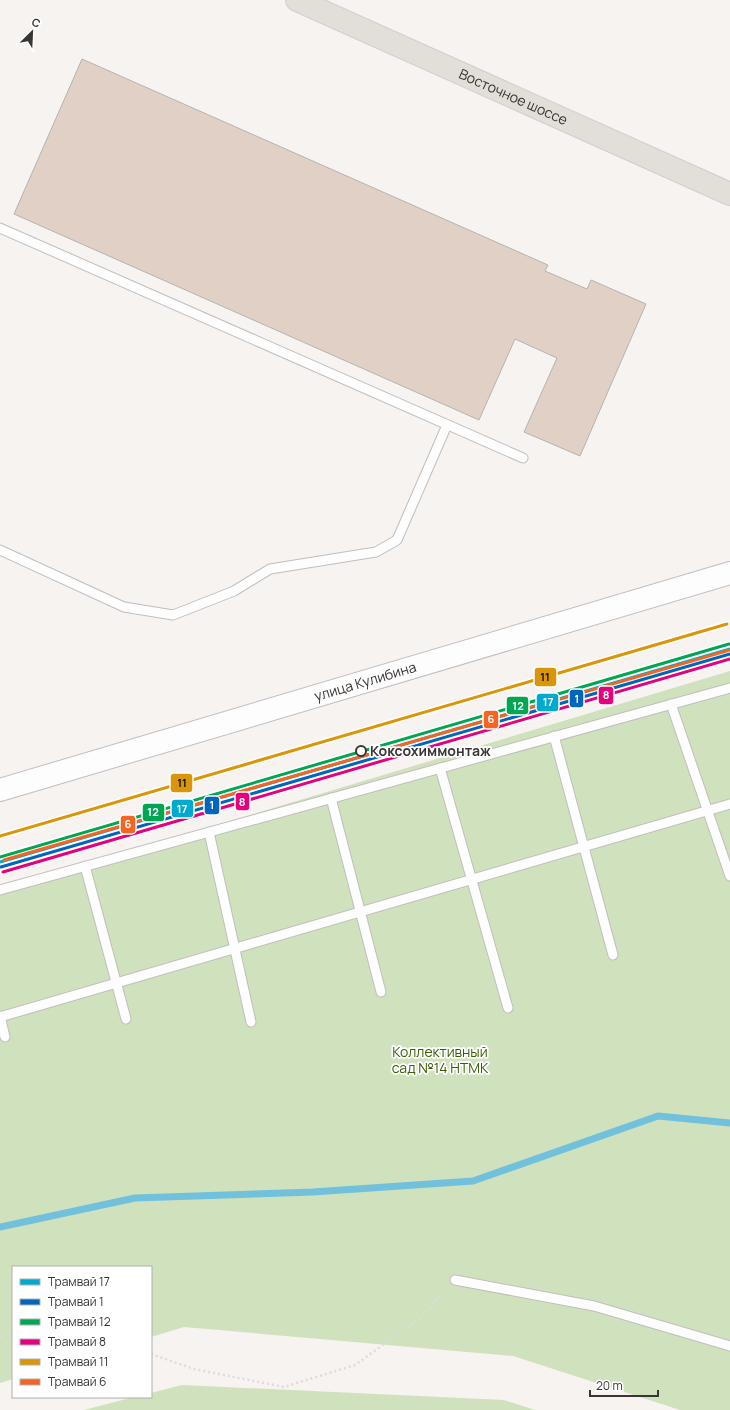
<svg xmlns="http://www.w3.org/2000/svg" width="730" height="1410" font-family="Manrope,sans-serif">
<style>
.green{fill:#d0e1bd}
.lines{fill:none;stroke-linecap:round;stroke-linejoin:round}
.stream{stroke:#72c1dc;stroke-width:7}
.building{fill:#e0d0c5;stroke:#b5b3b1}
.service-casing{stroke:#c1bebd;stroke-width:11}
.tertiary-casing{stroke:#c1bebd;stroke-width:24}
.primary-casing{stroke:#d0cfce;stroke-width:24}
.path{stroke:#dddcdc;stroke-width:2.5;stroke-dasharray:2 3;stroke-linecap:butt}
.service{stroke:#fefdfd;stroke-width:9}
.tertiary{stroke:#fefdfd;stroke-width:22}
.primary{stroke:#e2dfd8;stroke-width:22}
.tram-1-casing{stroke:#fff;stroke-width:6}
.tram-2-casing{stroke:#fff;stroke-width:6}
.tram-3-casing{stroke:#fff;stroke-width:6}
.tram-4-casing{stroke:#fff;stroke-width:6}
.tram-5-casing{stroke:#fff;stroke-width:6}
.tram-6-casing{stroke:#fff;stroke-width:6}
.tram-1{stroke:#00a9ce;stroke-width:3}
.tram-2{stroke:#0065bd;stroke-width:3}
.tram-3{stroke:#00a651;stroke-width:3}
.tram-4{stroke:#e5007d;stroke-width:3}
.tram-5{stroke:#da9508;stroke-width:3}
.tram-6{stroke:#f26522;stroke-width:3}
.stop-dot{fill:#fff;stroke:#383634;stroke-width:2}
.labels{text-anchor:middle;stroke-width:3.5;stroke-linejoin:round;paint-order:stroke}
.street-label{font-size:14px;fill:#383634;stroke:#fff}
.stop-label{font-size:14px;font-weight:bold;fill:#383634;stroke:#fff;text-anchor:start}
.park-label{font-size:14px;fill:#3a5e06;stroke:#fff}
.line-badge{stroke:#fff;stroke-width:1.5}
.badge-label{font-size:11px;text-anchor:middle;font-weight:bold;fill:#fff}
.pale-badge-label{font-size:11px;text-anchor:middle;font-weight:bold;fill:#111}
</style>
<rect width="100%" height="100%" fill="#f6f3f1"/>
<g class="green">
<polygon points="730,671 730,1410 680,1410 513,1356 184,1327 151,1337 151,1267 13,1267 13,1379 0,1383 0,890"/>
<polygon points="182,1385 504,1400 535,1410 84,1410 134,1397 151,1397 151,1393"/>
</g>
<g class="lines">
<polyline class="stream" points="0,1227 135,1198 313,1192 473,1181 658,1116 730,1123"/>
</g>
<polygon class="building" points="82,59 548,265 545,271 587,289 591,280 646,304 580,456 524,432 557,358 515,339 479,420 14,214"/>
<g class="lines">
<defs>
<g id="service">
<polyline points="0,228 523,458"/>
<polyline points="0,550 124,607 173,615 234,591 270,569 376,552 397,540 447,425"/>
<polyline points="671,704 730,876"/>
<polyline points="554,736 613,955"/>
<polyline points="440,768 508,1008"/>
<polyline points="331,798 381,992"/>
<polyline points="209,832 251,1022"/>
<polyline points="85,866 126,1019"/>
<polyline points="0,890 730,688"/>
<polyline points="0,1016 5,1037"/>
<polyline points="0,1017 730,804"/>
<polyline points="455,1280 594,1306 730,1346"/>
</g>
<g id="tertiary">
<path id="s1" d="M0,790L730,573"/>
</g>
<g id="primary">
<path id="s2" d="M297,0L730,194"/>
</g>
</defs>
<use href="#service" class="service-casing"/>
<use href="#tertiary" class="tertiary-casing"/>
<use href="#primary" class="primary-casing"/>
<g class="path">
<polyline points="0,1338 13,1331"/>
<polyline points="151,1354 194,1369 284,1387 355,1365 419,1319 444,1292"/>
</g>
<use href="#service" class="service"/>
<use href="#tertiary" class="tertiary"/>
<use href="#primary" class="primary"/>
<defs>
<polyline id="tram-1" points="0,862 730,649"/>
<polyline id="tram-2" points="1,867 730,654"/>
<polyline id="tram-3" points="0,857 729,644"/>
<polyline id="tram-4" points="3,872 730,659"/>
<polyline id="tram-5" points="0,836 727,624"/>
<polyline id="tram-6" points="4,860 730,650"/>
</defs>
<use href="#tram-1" class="tram-1-casing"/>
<use href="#tram-2" class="tram-2-casing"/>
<use href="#tram-3" class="tram-3-casing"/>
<use href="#tram-4" class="tram-4-casing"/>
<use href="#tram-5" class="tram-5-casing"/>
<use href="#tram-6" class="tram-6-casing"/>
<use href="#tram-1" class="tram-1"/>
<use href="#tram-2" class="tram-2"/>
<use href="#tram-3" class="tram-3"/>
<use href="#tram-4" class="tram-4"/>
<use href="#tram-5" class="tram-5"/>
<use href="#tram-6" class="tram-6"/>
</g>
<circle class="stop-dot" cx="361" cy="751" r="5"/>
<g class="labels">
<g class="street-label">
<text dy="5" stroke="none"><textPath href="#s2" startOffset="237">Восточное шоссе</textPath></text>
<text dy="5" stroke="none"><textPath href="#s1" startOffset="381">улица Кулибина</textPath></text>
</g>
<g class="stop-label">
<text x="370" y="756">Коксохиммонтаж</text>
</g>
<g class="park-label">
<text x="440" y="1057">Коллективный<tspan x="440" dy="16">сад №14 НТМК</tspan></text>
</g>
</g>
<g class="line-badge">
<rect x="534" y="667" width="23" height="20" rx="4" fill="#da9508"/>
<rect x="598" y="686" width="16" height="19" rx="4" fill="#e5007d"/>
<rect x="569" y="689" width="15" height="19" rx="4" fill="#0065bd"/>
<rect x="536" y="693" width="23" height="19" rx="4" fill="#00a9ce"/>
<rect x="506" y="696" width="23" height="19" rx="4" fill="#00a651"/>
<rect x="483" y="710" width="16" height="19" rx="4" fill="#f26522"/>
<rect x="170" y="773" width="23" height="20" rx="4" fill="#da9508"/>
<rect x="235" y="792" width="15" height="19" rx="4" fill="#e5007d"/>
<rect x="204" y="796" width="16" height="19" rx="4" fill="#0065bd"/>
<rect x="171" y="799" width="23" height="19" rx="4" fill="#00a9ce"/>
<rect x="142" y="803" width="23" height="19" rx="4" fill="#00a651"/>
<rect x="120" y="815" width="16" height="19" rx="4" fill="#f26522"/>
</g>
<g class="badge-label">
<text x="606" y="699">8</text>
<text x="577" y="703">1</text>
<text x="548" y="706">17</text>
<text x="518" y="710">12</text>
<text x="491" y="723">6</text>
<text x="242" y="806">8</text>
<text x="212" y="809">1</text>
<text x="182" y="813">17</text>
<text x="153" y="816">12</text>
<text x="128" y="828">6</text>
</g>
<g class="pale-badge-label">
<text x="545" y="681">11</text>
<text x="182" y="787">11</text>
</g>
<rect x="12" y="1266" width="140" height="132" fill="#ffffff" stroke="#afafae"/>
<rect x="20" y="1279" width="20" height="6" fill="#00a9ce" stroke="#afafae"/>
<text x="48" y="1286" font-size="12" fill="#383634">Трамвай 17</text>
<rect x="20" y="1299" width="20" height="6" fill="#0065bd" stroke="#afafae"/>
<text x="48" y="1306" font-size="12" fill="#383634">Трамвай 1</text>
<rect x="20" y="1319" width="20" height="6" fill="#00a651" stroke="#afafae"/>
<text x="48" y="1326" font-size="12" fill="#383634">Трамвай 12</text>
<rect x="20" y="1339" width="20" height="6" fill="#e5007d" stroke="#afafae"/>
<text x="48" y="1346" font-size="12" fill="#383634">Трамвай 8</text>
<rect x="20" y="1359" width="20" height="6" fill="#da9508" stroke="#afafae"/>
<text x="48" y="1366" font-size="12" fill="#383634">Трамвай 11</text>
<rect x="20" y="1379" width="20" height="6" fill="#f26522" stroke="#afafae"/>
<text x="48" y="1386" font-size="12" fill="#383634">Трамвай 6</text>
<g transform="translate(32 32) rotate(24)" stroke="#ffffff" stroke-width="3" paint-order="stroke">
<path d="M0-3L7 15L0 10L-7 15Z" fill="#383634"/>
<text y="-6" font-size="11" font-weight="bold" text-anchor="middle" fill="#383634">С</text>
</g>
<path d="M590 1390v6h68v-6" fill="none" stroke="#383634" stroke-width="2"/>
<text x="596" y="1390" font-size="12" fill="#383634" stroke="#ffffff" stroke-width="3" paint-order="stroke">20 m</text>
</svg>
